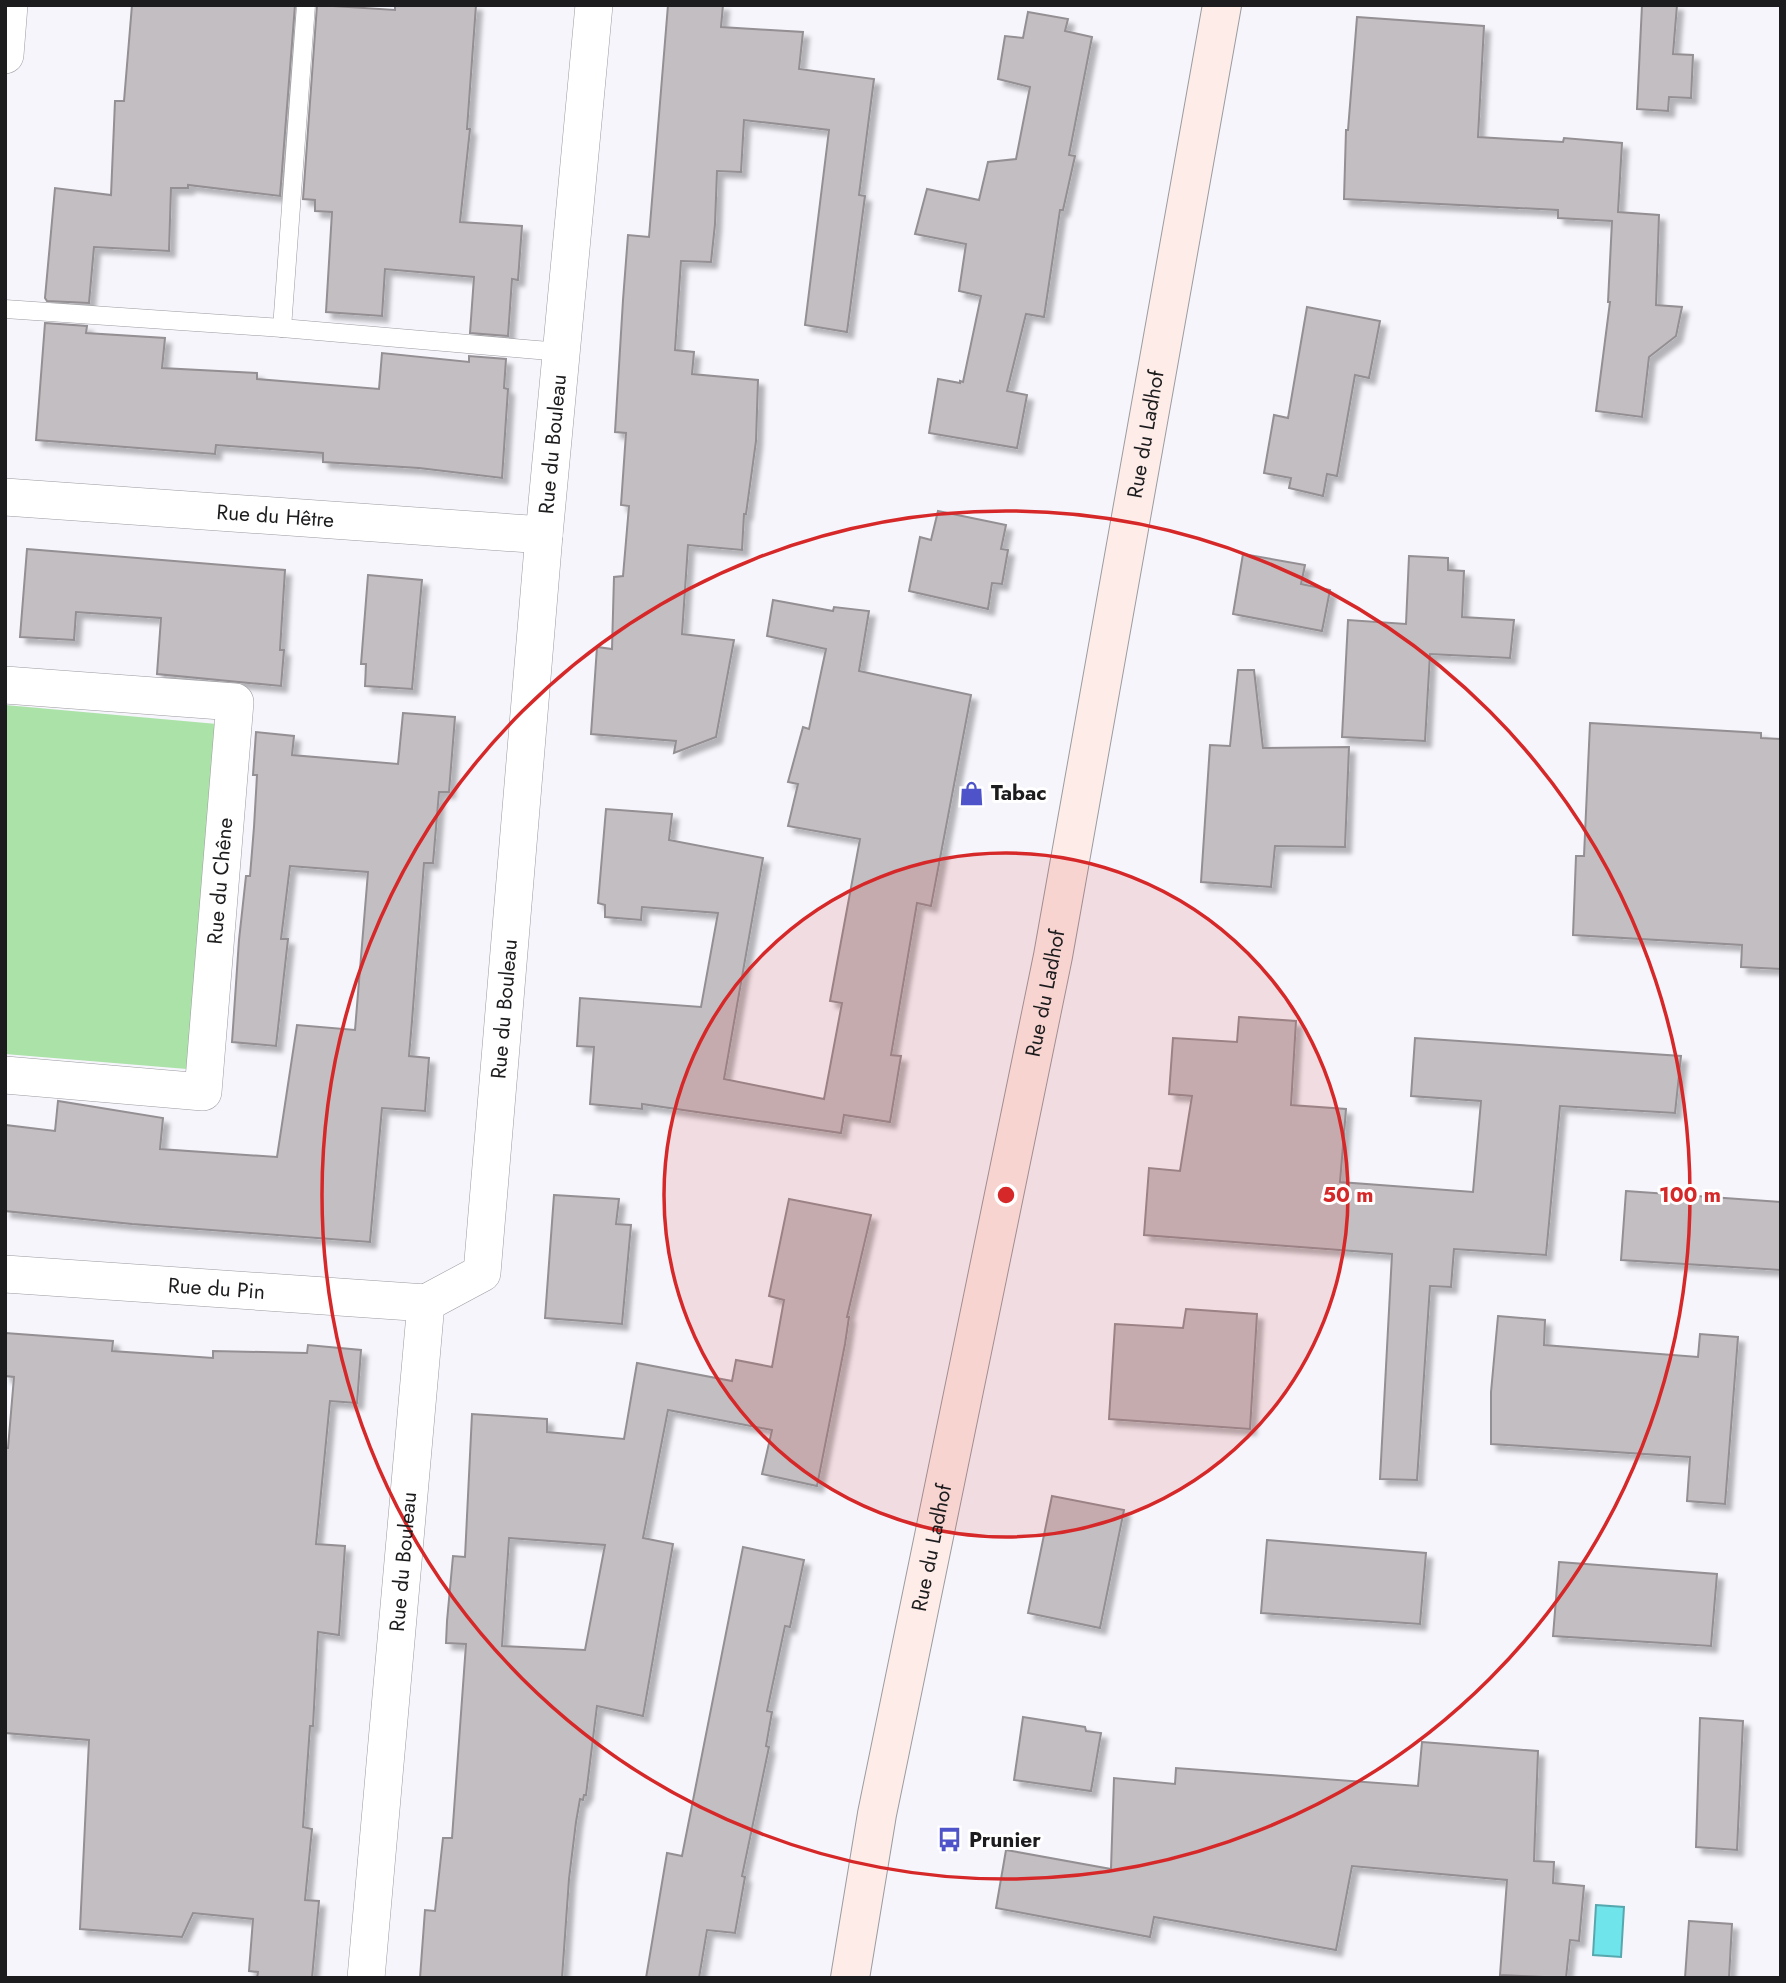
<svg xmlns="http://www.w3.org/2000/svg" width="1786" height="1983" font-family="Jost,sans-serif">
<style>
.green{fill:#abe2a8}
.water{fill:#6fe4eb;stroke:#56a8ae;stroke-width:2}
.building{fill:#c3bec1;stroke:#948f92;stroke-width:2;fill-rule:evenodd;filter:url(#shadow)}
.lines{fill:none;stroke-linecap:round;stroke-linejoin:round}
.lane-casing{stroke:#9b9ba0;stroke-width:19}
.street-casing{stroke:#9b9ba0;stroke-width:38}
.secondary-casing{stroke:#9b9ba0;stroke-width:40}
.lane{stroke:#fff;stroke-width:18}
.street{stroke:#fff;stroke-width:37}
.secondary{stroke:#fdece7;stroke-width:38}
.ring{fill:none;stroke:#d62828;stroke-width:3.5}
.labels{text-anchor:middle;stroke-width:6;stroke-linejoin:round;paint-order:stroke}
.street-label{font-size:21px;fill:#1c1c1e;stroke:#fff}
.poi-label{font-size:21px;font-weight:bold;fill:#1c1c1e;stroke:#fff;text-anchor:start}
.centre{fill:#d62828;stroke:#fff;stroke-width:3.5}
.ring-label{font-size:21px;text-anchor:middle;font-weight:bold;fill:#d62828;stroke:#fff;stroke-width:6;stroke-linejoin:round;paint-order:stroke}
</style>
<defs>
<filter id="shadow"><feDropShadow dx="6" dy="6" stdDeviation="2" flood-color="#0004"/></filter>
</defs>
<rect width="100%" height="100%" fill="#f5f5fb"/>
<polygon class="green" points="5,705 217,724 187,1069 5,1054"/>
<polygon class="water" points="1596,1905 1624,1907 1621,1957 1593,1955"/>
<g class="building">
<polygon points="132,5 295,5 280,196 188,185 188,188 171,188 169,251 94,247 89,303 47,301 45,298 55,188 111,195 115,101 124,101"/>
<polygon points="317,5 395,10 395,5 476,5 467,129 470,129 460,222 522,226 518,280 512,279 508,336 470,333 474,277 385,269 382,316 326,312 332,212 315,211 315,200 303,199"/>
<polygon points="668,5 723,5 721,27 803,32 799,69 874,79 859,195 865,196 847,332 805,325 829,130 744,120 741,172 717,171 715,224 711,262 681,261 675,350 694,352 692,374 758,380 756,441 746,514 744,514 742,550 688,545 682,634 734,640 716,737 674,753 676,741 591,734 597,647 612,649 614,577 623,576 629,506 621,505 626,433 615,432 623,300 628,235 649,237"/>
<polygon points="1642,5 1677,5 1673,54 1693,55 1691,98 1669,97 1668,111 1637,109"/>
<polygon points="1028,12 1068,19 1065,31 1092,37 1069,155 1075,156 1063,210 1060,210 1044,317 1026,314 1007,391 1027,395 1017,448 929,433 938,379 960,383 960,381 963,382 981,296 959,291 966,244 915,234 927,189 979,200 988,162 1016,159 1030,87 998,79 1005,36 1023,38"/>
<polygon points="1357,17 1484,26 1478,137 1563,142 1564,138 1622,143 1618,212 1659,215 1656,305 1682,307 1676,336 1649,357 1642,417 1596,411 1610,302 1608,302 1612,221 1558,218 1558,210 1344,199 1346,130 1348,130"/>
<polygon points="1307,307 1380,321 1369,378 1355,375 1337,476 1327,474 1323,496 1289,488 1291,478 1264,473 1274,415 1288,418"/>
<polygon points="45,323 87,326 86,333 165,338 162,368 257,373 257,379 379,389 382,353 469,362 469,356 506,359 504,388 508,389 502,478 419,468 323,462 323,453 216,445 215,454 36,440"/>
<polygon points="938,511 1006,525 1001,549 1008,550 1002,584 992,583 988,609 909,591 920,537 931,540"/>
<polygon points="27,549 285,570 280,650 284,650 281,686 157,674 161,618 76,612 74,640 20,637"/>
<polygon points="1243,554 1305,565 1301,584 1330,590 1322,631 1233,614"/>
<polygon points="1409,556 1448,558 1448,570 1464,571 1462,617 1514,620 1510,658 1430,654 1425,741 1342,737 1348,620 1406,624"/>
<polygon points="368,575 422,580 412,689 365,686 366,664 361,664"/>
<polygon points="773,600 833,611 834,607 869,611 859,671 971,695 931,906 917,903 891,1055 901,1056 890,1122 844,1115 841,1133 642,1104 642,1109 590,1104 594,1047 577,1046 580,998 701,1007 718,913 642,907 641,920 605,917 605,905 598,903 606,809 672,814 669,840 763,858 724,1079 824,1099 842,1003 830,1001 860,839 788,826 798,784 788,782 803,727 809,729 826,649 767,636"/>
<polygon points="1238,670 1254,670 1263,748 1349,747 1345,847 1275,846 1271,887 1201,882 1210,745 1230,746"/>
<polygon points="403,713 455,717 449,792 439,792 433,863 424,863 412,1021 409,1056 429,1058 425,1111 382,1108 370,1242 132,1224 5,1211 5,1125 55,1131 58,1101 163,1118 160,1149 277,1157 297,1025 355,1030 368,872 290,866 281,939 288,939 276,1046 232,1042 239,940 246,876 250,876 254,827 257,775 253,775 256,732 294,736 292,755 398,764"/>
<polygon points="1590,723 1761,733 1761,738 1781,739 1781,969 1741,967 1742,945 1573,935 1576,856 1584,856"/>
<polygon points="1239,1017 1296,1021 1291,1105 1346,1109 1340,1182 1473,1192 1481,1101 1411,1096 1415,1038 1681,1056 1675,1113 1560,1106 1546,1255 1454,1249 1451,1287 1430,1286 1417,1480 1380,1479 1392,1254 1144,1235 1149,1168 1180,1171 1192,1096 1169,1094 1173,1038 1237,1042"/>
<polygon points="1626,1191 1781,1202 1781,1270 1621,1260"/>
<polygon points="554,1195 619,1199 616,1224 631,1225 622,1324 545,1318"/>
<path d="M789,1199L871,1215L847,1317H849L845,1344L817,1486L762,1474L772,1430L668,1410L643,1538L673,1544L643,1716L597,1706L586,1795H584L583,1800L580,1799L576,1822L569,1879L562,1978H420L425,1910L435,1911L443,1838H452L466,1644L446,1643L447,1621L453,1556L465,1557L472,1414L547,1419V1432L624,1439L637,1363L732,1381L736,1360L772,1367L784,1300L769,1296ZM509,1538L605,1545L585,1650L502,1646Z"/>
<polygon points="1186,1309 1257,1314 1250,1429 1109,1419 1115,1324 1183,1328"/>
<polygon points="1498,1316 1545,1320 1544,1345 1698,1357 1700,1334 1738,1337 1725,1504 1687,1501 1690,1457 1491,1444 1491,1392"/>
<polygon points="5,1333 113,1341 112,1351 213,1358 213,1351 307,1353 308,1345 361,1350 357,1403 330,1401 316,1544 345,1546 339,1635 318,1632 313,1726 310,1726 303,1827 312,1829 305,1900 319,1901 312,1978 257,1978 258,1972 249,1971 253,1919 193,1913 182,1937 80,1929 89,1740 5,1733 5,1448 8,1448 14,1377 5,1376"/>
<polygon points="1052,1496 1124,1510 1100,1628 1028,1613"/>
<polygon points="1267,1540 1426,1553 1420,1624 1261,1613"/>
<polygon points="743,1547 804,1560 790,1627 785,1626 767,1711 772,1712 766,1746 769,1747 742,1876 745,1877 735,1933 707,1930 699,1978 646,1978 667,1853 682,1856"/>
<polygon points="1559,1562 1717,1574 1711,1646 1553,1636"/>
<polygon points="1023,1717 1085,1727 1086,1731 1101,1733 1091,1791 1014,1780"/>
<polygon points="1700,1718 1743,1721 1737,1850 1696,1847"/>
<polygon points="1422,1742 1538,1751 1534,1861 1554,1862 1553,1883 1584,1886 1579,1941 1570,1940 1566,1978 1500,1975 1507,1880 1352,1866 1336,1950 1154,1917 1150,1937 996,1908 1006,1850 1111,1869 1114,1778 1175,1784 1176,1768 1418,1786"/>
<polygon points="1689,1921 1732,1924 1729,1978 1685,1978"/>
</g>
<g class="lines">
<defs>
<g id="lane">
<polyline points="5,309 282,328 561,352"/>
<polyline points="282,328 306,5"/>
</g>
<g id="street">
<polyline points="5,55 9,5"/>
<path id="s1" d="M5,497L544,535"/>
<polyline points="5,685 235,702 203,1092 5,1075"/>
<path id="s2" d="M5,1274L426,1303"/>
<path id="s3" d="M366,1978L426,1303L482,1273L544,535L594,5"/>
</g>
<g id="secondary">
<path id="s4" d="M850,1978L877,1814L1053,956L1222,5"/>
</g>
</defs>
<use href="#lane" class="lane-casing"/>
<use href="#street" class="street-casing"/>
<use href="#secondary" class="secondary-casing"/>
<use href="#lane" class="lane"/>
<use href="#street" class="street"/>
<use href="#secondary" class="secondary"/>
</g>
<circle cx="1006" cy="1195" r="342" fill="#d62828" fill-opacity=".12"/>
<g class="ring">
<circle cx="1006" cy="1195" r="342"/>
<circle cx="1006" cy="1195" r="684"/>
</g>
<defs>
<symbol id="shop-bare" viewBox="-9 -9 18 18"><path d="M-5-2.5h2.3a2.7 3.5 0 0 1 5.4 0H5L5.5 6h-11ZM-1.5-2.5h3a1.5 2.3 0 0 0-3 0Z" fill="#4e53c9" stroke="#fff" stroke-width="2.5" paint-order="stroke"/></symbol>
<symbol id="bus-bare" viewBox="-9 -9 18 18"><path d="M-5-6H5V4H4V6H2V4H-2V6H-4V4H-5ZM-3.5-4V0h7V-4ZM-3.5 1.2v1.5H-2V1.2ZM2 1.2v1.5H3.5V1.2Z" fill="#4e53c9" stroke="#fff" stroke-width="2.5" paint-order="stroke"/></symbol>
</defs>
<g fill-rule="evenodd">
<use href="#shop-bare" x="954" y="776" width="35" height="35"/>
<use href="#bus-bare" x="932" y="1822" width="35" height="35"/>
</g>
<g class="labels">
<g class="street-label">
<text dy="7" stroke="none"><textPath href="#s4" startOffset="1572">Rue du Ladhof</textPath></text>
<text dy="7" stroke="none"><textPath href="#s3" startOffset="1573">Rue du Bouleau</textPath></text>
<text dy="7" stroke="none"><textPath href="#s1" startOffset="271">Rue du Hêtre</textPath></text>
<text transform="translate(220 881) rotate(-85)" y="7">Rue du Chêne</text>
<text dy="7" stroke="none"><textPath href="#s4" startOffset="1004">Rue du Ladhof</textPath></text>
<text dy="7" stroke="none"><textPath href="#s3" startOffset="1006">Rue du Bouleau</textPath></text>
<text dy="7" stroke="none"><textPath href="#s2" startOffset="212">Rue du Pin</textPath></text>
<text dy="7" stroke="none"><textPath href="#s4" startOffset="438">Rue du Ladhof</textPath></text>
<text dy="7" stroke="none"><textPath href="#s3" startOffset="418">Rue du Bouleau</textPath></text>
</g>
<g class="poi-label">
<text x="991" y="800">Tabac</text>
<text x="969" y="1847">Prunier</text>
</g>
</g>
<circle cx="1006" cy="1195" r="10" class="centre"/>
<g class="ring-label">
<text x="1348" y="1202">50 m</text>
<text x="1690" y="1202">100 m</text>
</g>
<rect width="1786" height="1983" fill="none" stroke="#1c1c1e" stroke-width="14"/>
</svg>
